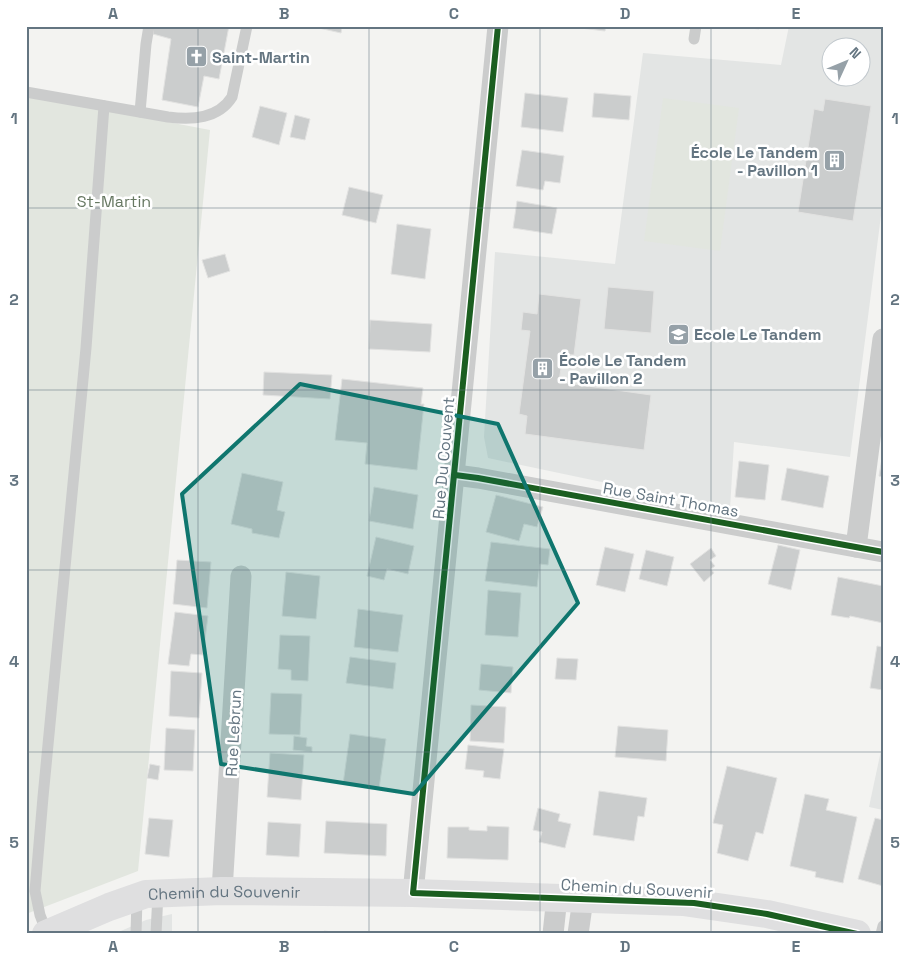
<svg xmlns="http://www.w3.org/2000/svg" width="909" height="960" font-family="'Space Grotesk',sans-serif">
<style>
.built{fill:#e3e5e4;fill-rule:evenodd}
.green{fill:#e2e6df}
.building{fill:#cbcdcd;stroke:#e2e2e1}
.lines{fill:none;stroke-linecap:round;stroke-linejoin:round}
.lane{stroke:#cbcccc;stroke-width:11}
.street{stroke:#cbcccc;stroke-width:21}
.secondary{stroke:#dfdfe0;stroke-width:28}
.cycleway-casing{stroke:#fff;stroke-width:9}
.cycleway{stroke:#1b5e20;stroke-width:6}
.marked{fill:#0f766e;fill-opacity:0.2;stroke:#0f766e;stroke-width:4;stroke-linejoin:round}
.grid{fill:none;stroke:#647581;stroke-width:1;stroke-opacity:0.55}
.labels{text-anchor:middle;stroke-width:5;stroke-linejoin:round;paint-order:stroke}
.poi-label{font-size:16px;font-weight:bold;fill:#647581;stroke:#fff;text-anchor:start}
.park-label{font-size:16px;fill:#677862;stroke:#fff}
.street-label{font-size:16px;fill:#647581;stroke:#fff}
.neatline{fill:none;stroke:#647581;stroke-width:2}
.grid-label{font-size:16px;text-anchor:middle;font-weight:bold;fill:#647581}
</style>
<rect width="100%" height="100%" fill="#f3f3f1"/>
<g class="built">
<path d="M789,26H883V200L850,457L734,442L730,509L488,458L484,437L495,252L615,264L643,53L781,65ZM832,48H862V78H832Z"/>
<polygon points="883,741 883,810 869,807"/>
<polygon points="172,914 172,934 114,934 146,920"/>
</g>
<g class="green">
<polygon points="26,95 210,130 138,871 26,914"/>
<polygon points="663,98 739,108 720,251 644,241"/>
</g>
<g class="building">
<polygon points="154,26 229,26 219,79 204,76 198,107 162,100 171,39 153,34"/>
<polygon points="310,26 342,26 341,33"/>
<polygon points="564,26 606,26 605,31"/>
<polygon points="732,26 759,26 759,29"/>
<polygon points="525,93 568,98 563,132 521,127"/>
<polygon points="594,93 631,96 629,120 592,117"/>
<polygon points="825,99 871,106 853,221 798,212 814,109 823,111"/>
<polygon points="260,106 287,113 279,145 252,137"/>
<polygon points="295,115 310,119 305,140 290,137"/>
<polygon points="522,150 564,156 560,183 545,181 543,190 516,186"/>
<polygon points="349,187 383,195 376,223 342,215"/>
<polygon points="517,201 557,208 552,234 513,228"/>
<polygon points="397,224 431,229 425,279 391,274"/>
<polygon points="225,254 230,271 208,278 202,260"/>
<polygon points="608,287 654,291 651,333 604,329"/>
<polygon points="539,294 581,299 574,355 563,354 559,382 651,395 644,450 525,434 527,416 519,414 530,331 521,330 523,312 537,314"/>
<polygon points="370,320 432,324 430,352 369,349"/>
<polygon points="264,372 332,375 330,399 263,395"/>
<polygon points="342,379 423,388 421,404 424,404 417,470 365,464 367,443 335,440"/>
<polygon points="883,453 883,477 879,476"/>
<polygon points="739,461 769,465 765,500 735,497"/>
<polygon points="787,468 829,476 823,508 781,500"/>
<polygon points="242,473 283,482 277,510 285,512 279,538 252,533 252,529 231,524"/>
<polygon points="374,487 418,495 413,529 369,521"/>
<polygon points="496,495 543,507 537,527 524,524 519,541 486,532"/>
<polygon points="376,537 414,546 408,574 387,569 384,580 367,576"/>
<polygon points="491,542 550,549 548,565 540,564 537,587 485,581"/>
<polygon points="778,545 800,550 791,590 768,584"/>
<polygon points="605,547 634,554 625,592 596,585"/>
<polygon points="711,548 716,556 710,560 715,566 711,569 714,573 704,582 690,564"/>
<polygon points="646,550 674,557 667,586 639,579"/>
<polygon points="177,560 211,562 207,608 173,604"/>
<polygon points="286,572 320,576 316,619 282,616"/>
<polygon points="838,577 883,586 883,623 850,616 849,618 831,615"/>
<polygon points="488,590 521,593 518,637 485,635"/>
<polygon points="358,609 403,615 398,652 354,647"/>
<polygon points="175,612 208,616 203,655 191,654 189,666 168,664"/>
<polygon points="280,635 310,636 308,681 291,680 291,670 278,669"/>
<polygon points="877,646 883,647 883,690 870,688"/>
<polygon points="350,657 396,663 393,689 346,683"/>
<polygon points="557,658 578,659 576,680 555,679"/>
<polygon points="481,664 513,667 511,693 479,690"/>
<polygon points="171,671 202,673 199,718 169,716"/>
<polygon points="271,693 302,694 300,735 269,734"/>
<polygon points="471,705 506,707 504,743 470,741"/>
<polygon points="618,726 668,730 666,761 615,757"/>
<polygon points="166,728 195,730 193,771 164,770"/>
<polygon points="350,734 386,739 379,789 343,784"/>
<polygon points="294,736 307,738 306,746 312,747 312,752 293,750"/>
<polygon points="468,745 504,749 500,779 483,777 484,771 465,769"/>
<polygon points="270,753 304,755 301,800 267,797"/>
<polygon points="150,764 160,766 158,780 147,778"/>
<polygon points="727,766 777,778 763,834 756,832 748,861 717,853 723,825 713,823"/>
<polygon points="599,791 647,798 644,817 638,816 634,841 593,835"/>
<polygon points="805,794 829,799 826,810 857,817 843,883 815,877 816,872 790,866"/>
<polygon points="538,808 560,814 558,821 571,824 565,848 539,842 542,832 533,830"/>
<polygon points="149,818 173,820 169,857 145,854"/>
<polygon points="875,818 883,820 883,886 858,879"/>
<polygon points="326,821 387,824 386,856 324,853"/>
<polygon points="268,822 301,824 299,857 266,855"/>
<polygon points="487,826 509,827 508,860 447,858 448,827 469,827 469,830 487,831"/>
<polygon points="324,931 349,934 324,934"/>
</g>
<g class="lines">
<g class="lane">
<polyline points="694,39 696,26"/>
<path d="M26,92L168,117C192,120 218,119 232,97L247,26"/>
<polyline points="140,112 146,44 149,26"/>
<polyline points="47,933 40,915 35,891 43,797 86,348 104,106"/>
<polyline points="136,934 137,898"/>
<polyline points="156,934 158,893"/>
<polyline points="881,934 883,926"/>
</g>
<g class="street">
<polyline points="455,475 478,478 883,552"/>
<polyline points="856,547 883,339"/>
<polyline points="222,891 241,576"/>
<polyline points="413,893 498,26"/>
<polyline points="553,934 557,897"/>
<polyline points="578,934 583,899"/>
</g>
<path class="secondary" id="s1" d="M46,934L109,907L146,894L222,891L413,893L683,902L767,914L857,934"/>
<defs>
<g id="cycleway">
<polyline points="498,26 413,893 694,903 767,914 857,934"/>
<polyline points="455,475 478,478 883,552"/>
</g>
</defs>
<use href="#cycleway" class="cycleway-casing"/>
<use href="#cycleway" class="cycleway"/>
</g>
<path class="marked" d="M300,384L498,424L578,603L414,794L221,764L182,494Z"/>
<path class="grid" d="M198,26V934M369,26V934M540,26V934M711,26V934M26,208H883M26,390H883M26,570H883M26,752H883"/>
<defs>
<symbol id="church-square" viewBox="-11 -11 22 22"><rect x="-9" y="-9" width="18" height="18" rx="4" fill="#96a1a8" stroke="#fff"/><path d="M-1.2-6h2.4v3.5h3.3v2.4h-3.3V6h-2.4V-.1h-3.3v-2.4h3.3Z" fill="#fff"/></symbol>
<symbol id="building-square" viewBox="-11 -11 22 22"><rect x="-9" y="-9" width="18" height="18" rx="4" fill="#96a1a8" stroke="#fff"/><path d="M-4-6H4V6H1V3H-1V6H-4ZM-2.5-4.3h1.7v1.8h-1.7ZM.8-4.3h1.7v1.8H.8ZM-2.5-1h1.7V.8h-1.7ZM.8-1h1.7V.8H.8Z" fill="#fff"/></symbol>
<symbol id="school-square" viewBox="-11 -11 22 22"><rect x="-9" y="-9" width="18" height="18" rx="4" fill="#96a1a8" stroke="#fff"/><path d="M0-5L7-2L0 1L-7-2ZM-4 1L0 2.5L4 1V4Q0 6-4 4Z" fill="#fff"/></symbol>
</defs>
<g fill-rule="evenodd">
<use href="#church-square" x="184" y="44" width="25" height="25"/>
<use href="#building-square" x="822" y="148" width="25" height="25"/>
<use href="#school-square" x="666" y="322" width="25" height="25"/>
<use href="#building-square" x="530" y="356" width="25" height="25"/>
</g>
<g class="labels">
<g class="poi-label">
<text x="212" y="63">Saint-Martin</text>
<text x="818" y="158" text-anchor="end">École Le Tandem<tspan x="818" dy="18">- Pavillon 1</tspan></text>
<text x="694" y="340">Ecole Le Tandem</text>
<text x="559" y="366">École Le Tandem<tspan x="559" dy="18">- Pavillon 2</tspan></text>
</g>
<g class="park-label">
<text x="114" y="207">St-Martin</text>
</g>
<g class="street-label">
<text transform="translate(443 458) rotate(-85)" y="6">Rue Du Couvent</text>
<text transform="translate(671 499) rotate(10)" y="6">Rue Saint Thomas</text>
<text transform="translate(233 733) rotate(-87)" y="6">Rue Lebrun</text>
<text transform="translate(637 888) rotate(3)" y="6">Chemin du Souvenir</text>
<text dy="6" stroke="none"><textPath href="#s1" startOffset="186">Chemin du Souvenir</textPath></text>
</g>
</g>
<rect width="909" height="960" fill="none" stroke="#ffffff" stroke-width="55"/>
<g transform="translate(846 62) rotate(46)"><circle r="24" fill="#ffffff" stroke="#c1c8cd"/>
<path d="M0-4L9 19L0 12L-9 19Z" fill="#96a1a8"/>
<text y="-8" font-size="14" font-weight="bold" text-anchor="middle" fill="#647581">N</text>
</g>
<rect x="28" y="28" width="854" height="904" class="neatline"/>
<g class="grid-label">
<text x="113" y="19">A</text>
<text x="284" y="19">B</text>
<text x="454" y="19">C</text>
<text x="625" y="19">D</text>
<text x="796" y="19">E</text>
<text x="14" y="124">1</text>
<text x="895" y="124">1</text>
<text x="14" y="305">2</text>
<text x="895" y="305">2</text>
<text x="14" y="486">3</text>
<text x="895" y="486">3</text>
<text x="14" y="667">4</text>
<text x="895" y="667">4</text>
<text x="14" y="848">5</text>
<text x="895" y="848">5</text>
<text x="113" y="952">A</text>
<text x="284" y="952">B</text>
<text x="454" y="952">C</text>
<text x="625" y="952">D</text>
<text x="796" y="952">E</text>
</g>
</svg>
